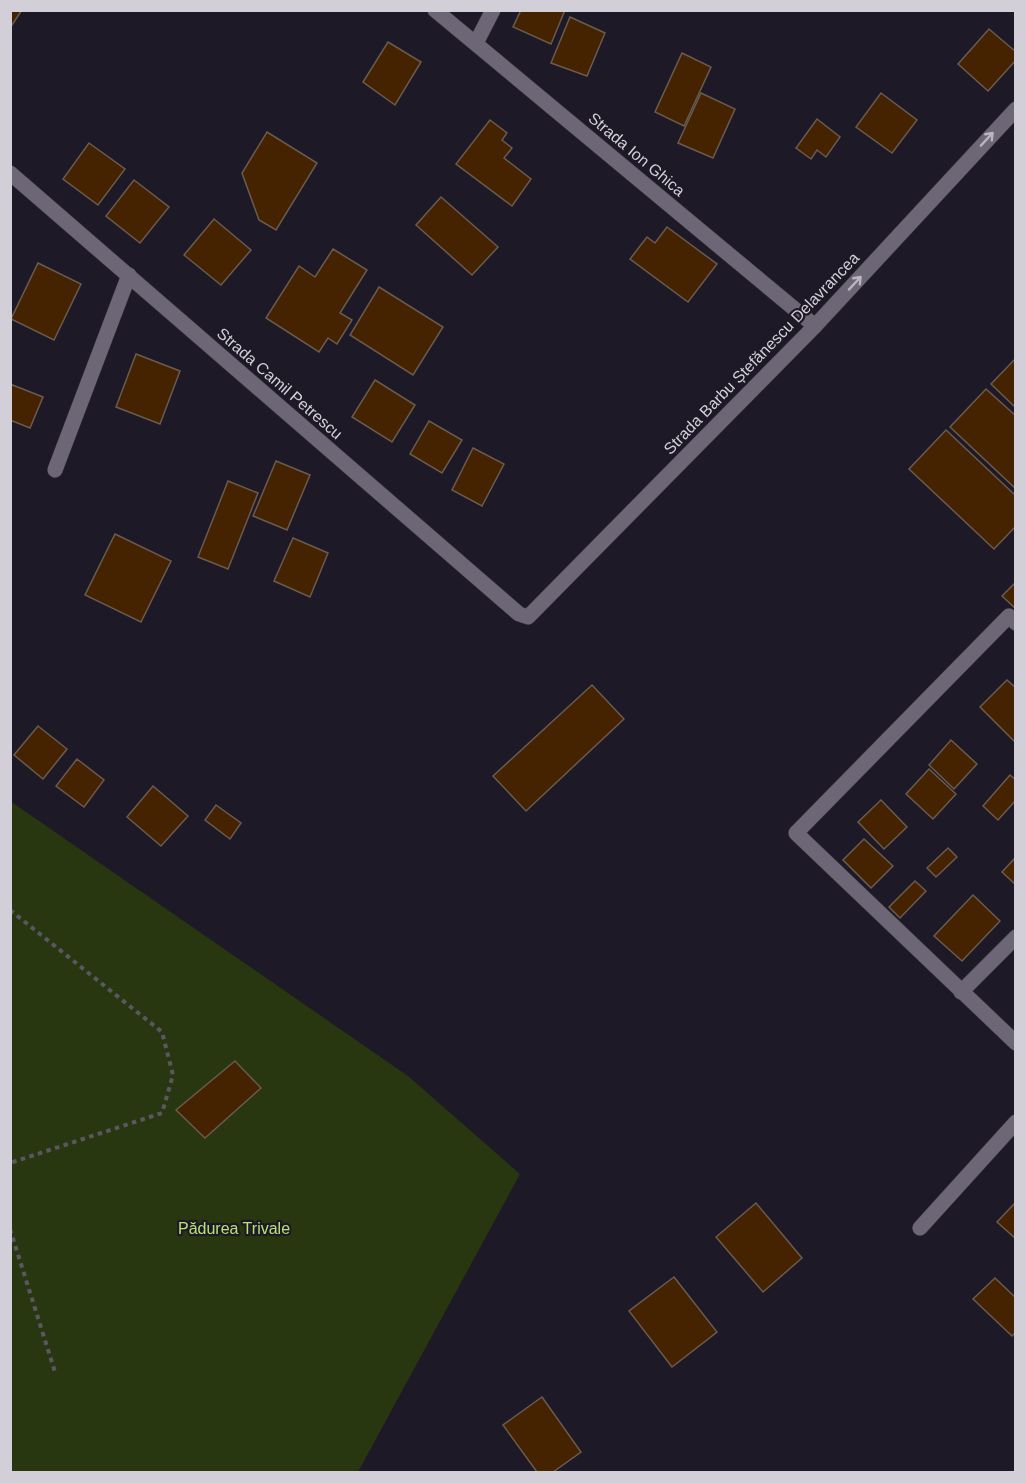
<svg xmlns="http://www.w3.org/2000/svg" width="1026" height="1483" font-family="Helvetica,sans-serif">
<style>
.green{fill:#283710}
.building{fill:#452300;stroke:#695b4f;stroke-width:1.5}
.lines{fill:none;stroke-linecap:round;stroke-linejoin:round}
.minor-casing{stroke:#39353e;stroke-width:16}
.path{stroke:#5b5762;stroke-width:4;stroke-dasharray:4.5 4.5;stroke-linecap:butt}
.minor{stroke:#6c6676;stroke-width:15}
.oneway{stroke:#b9b5c0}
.labels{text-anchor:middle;stroke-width:4.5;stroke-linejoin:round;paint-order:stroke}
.street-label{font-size:16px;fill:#d3cfd8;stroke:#1e1926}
.park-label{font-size:16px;fill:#b4e273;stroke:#1e1926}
</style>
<rect width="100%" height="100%" fill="#1e1926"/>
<polygon class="green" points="10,801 408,1076 520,1174 358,1472 11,1472"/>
<g class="building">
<polygon points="10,10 22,10 10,28"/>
<polygon points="521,10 565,10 551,44 513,27"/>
<polygon points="570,17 605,33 587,76 551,63"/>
<polygon points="989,29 1016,52 1016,60 988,91 958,64"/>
<polygon points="388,42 421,62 395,105 363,82"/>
<polygon points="682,53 711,67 684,126 655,112"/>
<polygon points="701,93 735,109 713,158 678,143"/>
<polygon points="881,93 917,120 892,153 856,127"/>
<polygon points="817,119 840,137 826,157 817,150 811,159 796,148"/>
<polygon points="490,120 507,133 502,140 512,148 504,158 531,179 512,206 456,164"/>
<polygon points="267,132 317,163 276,230 259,220 242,173"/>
<polygon points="89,143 125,169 98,205 63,179"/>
<polygon points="134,180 169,207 140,243 106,216"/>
<polygon points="441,197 498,247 472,275 416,225"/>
<polygon points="214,219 251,250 221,285 184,255"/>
<polygon points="667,227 717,264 688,302 630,259 647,237 655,243"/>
<polygon points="333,249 367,270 340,313 352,320 337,344 328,338 319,352 266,318 299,266 315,277"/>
<polygon points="38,263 81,284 54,340 11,319"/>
<polygon points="379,287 443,327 413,375 350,335"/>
<polygon points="136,354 180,371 160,424 116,407"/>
<polygon points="1016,358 1016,408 991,384"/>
<polygon points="375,380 415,405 392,442 352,417"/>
<polygon points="10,384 43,397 30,428 10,420"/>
<polygon points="986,389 1016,416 1016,489 950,427"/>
<polygon points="429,421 462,440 442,473 410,454"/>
<polygon points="946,430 1016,496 1016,526 994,549 909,469"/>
<polygon points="473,448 504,464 482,506 452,490"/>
<polygon points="276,461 310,475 287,530 253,516"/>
<polygon points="228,481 258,493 228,569 198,557"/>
<polygon points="115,534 171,561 141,622 85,595"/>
<polygon points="293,538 328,553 310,597 274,581"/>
<polygon points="1016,582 1016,609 1002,596"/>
<polygon points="1007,680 1016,688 1016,743 980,707"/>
<polygon points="592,685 624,719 526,811 493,776"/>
<polygon points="38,726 67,749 43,779 14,755"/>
<polygon points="951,740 977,764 954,789 929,765"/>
<polygon points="77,759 104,780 84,807 56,786"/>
<polygon points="929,769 956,794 933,819 906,794"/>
<polygon points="1010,775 1016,780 1016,800 998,820 983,806"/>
<polygon points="153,786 188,816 161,846 127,817"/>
<polygon points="881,800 907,827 884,849 858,822"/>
<polygon points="216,805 241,823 230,839 205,820"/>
<polygon points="864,839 893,866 871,888 843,860"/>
<polygon points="948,848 957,857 936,877 927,868"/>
<polygon points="1016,857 1016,885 1002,872"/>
<polygon points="915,881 926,891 900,918 889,907"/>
<polygon points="973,895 1000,921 962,961 934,936"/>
<polygon points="235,1061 261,1088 205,1138 176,1110"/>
<polygon points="1016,1202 1016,1239 997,1222"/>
<polygon points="756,1203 802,1258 763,1292 716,1237"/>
<polygon points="674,1277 717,1332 672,1367 629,1311"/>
<polygon points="995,1278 1016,1298 1016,1332 1012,1336 973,1299"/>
<polygon points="542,1397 581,1452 553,1472 537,1472 503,1425"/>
</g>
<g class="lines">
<defs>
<g id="minor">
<polyline points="435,10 815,326"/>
<polyline points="476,43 493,10"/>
<polyline points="10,173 519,614 528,617 815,326 1016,109"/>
<polyline points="55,470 129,275"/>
<polyline points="1016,623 1009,616 796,833 1016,1043"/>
<polyline points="961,992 1016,937"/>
<polyline points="920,1228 1016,1122"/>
</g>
</defs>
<use href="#minor" class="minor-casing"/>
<g class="path">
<polyline points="10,910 162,1032 173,1075 162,1113 10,1163"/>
<polyline points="10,1229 55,1372"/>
</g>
<use href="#minor" class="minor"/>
</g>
<defs><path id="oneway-shaft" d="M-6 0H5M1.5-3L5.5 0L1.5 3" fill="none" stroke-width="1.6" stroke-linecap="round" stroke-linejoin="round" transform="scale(1.5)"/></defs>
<g class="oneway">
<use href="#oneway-shaft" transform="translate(987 139) rotate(-47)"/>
<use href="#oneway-shaft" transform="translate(855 283) rotate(-47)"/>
</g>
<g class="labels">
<g class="street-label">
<text transform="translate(637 154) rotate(40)" y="6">Strada Ion Ghica</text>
<text transform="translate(761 353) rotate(-46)" y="6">Strada Barbu Ștefănescu Delavrancea</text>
<text transform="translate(280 383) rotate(41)" y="6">Strada Camil Petrescu</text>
</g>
<g class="park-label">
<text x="234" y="1234">Pădurea Trivale</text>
</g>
</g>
<rect width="1026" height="1483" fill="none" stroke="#d3cfd8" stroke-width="24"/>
</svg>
